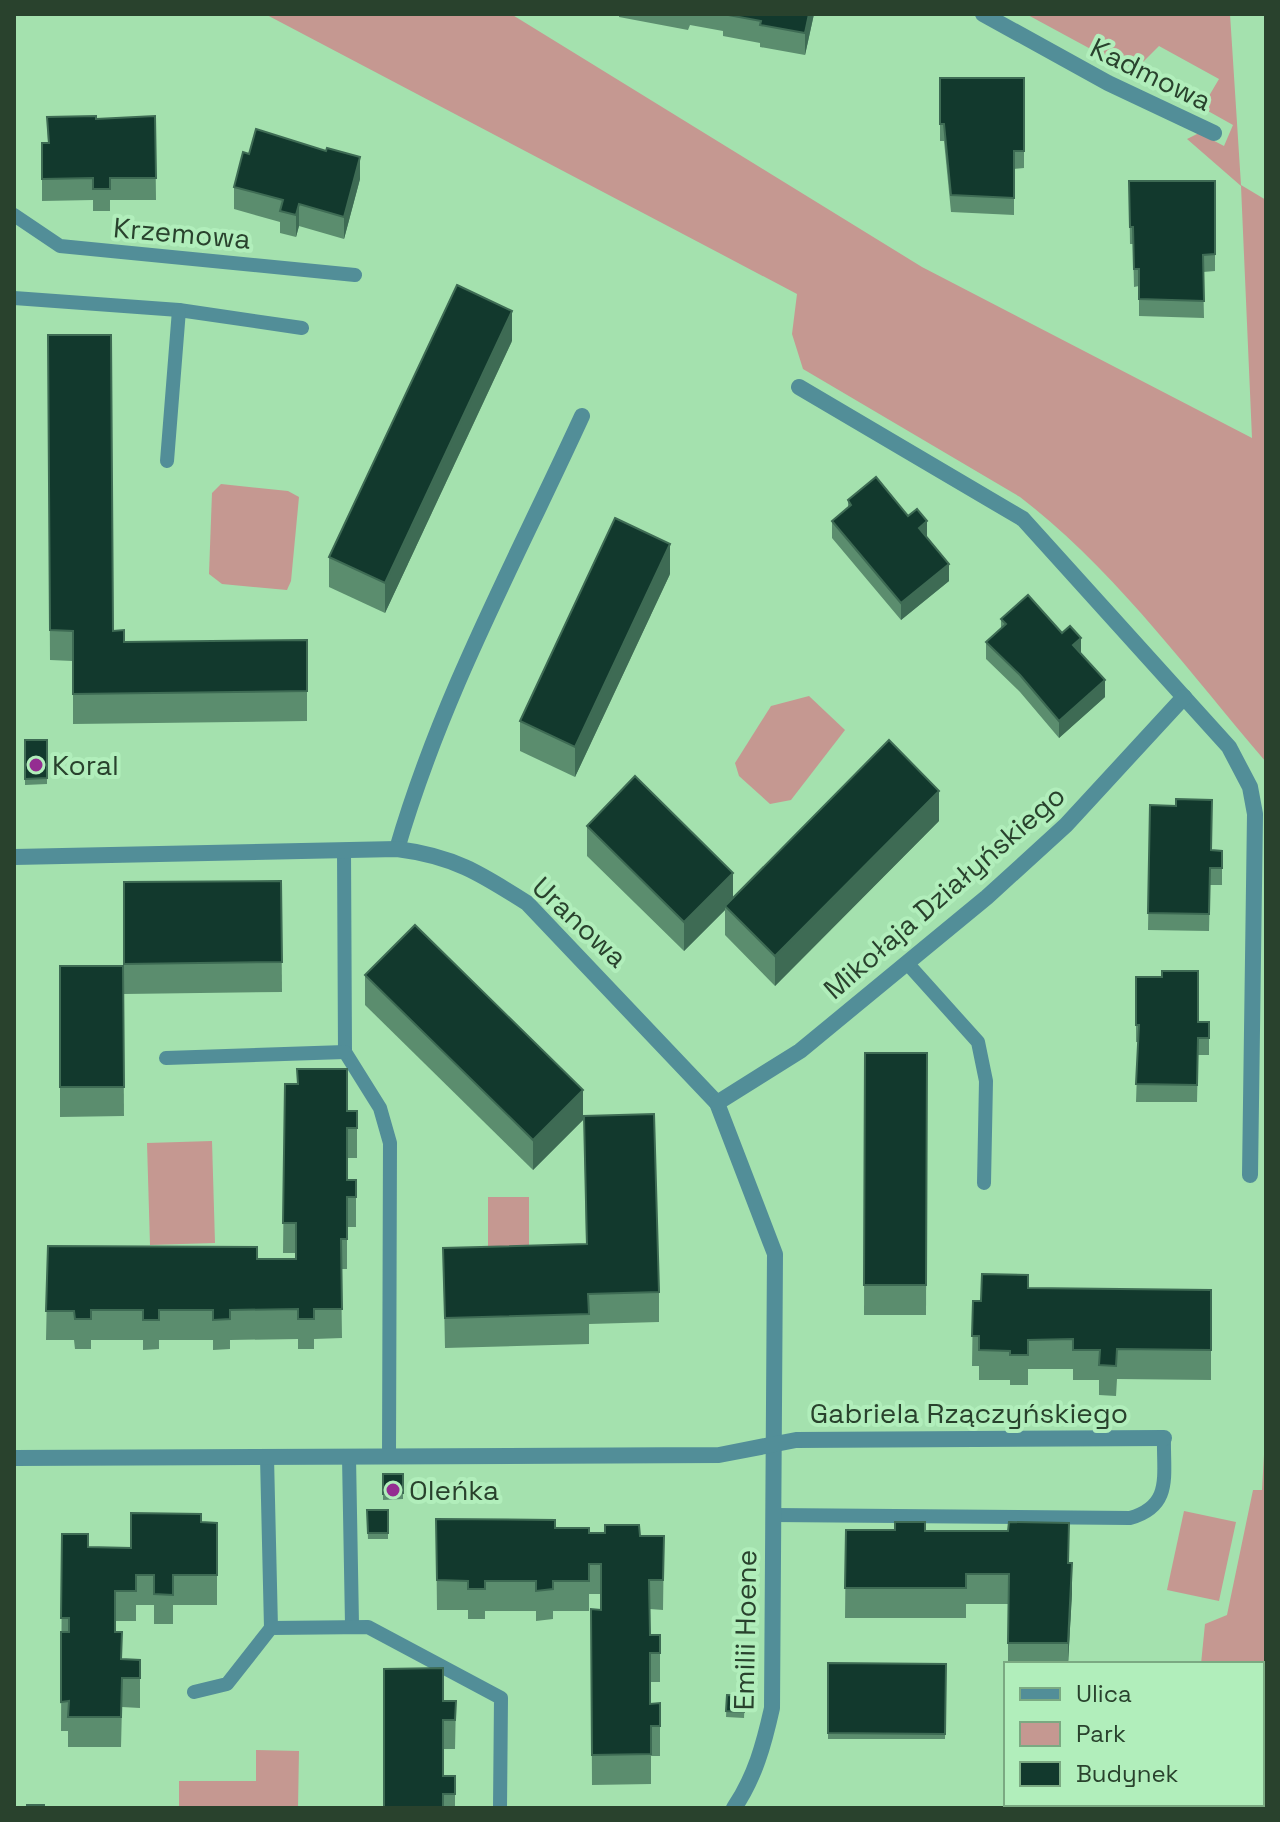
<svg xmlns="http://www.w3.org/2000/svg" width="1280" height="1822" font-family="'Space Grotesk',sans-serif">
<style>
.green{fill:#c59891}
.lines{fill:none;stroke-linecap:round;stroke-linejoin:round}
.service{stroke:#528e98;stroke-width:14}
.minor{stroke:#528e98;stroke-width:16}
.wall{fill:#5b8d6e}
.shaded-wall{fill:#3e6b54}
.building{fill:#12392d;stroke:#3e6b54;stroke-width:2}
.poi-dot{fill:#942d91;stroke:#b1eebb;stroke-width:3}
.labels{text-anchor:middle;stroke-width:8;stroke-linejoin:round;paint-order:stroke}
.street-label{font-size:28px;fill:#29422d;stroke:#b1eebb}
.poi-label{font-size:28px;fill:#29422d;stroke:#b1eebb;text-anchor:start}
</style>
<rect width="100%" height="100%" fill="#a4e1ae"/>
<g class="green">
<path d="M265,14H511L922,267L1252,438L1241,186L1187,139L1199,133L1224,146L1233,125L1208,111L1206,101L1219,79L1159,46L1140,65L1122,66L1026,14H1230L1241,185L1266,200V762C1189,672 1115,570 1020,497L803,369L792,334L797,294Z"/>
<polygon points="221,484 288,491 299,497 291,581 287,590 222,584 209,574 212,493"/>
<polygon points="809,696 845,730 791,800 770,804 739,776 735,763 771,706"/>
<polygon points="212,1141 215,1243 150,1245 147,1143"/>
<polygon points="488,1197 529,1197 529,1249 488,1250"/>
<polygon points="1266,1419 1266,1808 1124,1808 1121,1804 1262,1804 1262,1664 1201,1664 1205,1624 1227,1615 1253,1490 1262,1490"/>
<polygon points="1184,1511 1236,1522 1219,1601 1167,1590"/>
<polygon points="256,1750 299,1751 298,1808 179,1808 179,1781 256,1781"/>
</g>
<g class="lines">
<g class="service">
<polyline points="14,215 60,246 355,275"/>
<polyline points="14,298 179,310 302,328"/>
<polyline points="167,461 179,310"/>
<polyline points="344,850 345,1052 380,1108 390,1143 389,1457"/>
<polyline points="907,963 978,1042 986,1081 984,1183"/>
<polyline points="166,1058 345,1052"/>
<polyline points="267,1457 271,1628"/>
<polyline points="349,1457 352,1624"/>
<path d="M773,1515L1130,1518C1173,1506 1163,1475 1164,1438"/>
<polyline points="194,1692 227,1684 271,1628 368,1627 501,1698 500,1808"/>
</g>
<g class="minor">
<polyline points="983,14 1108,83 1214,133"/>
<polyline points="799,387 1023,519 1229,747 1250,787 1255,814 1250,1175"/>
<path d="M397,849C441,697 516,560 582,416"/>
<path d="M14,857L397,849C453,856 480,873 527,903L717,1103L775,1254L772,1708C764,1744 755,1777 734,1808"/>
<polyline points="717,1103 800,1051 987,897 1066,825 1184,697"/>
<polyline points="14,1458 719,1455 796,1440 1164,1438"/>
</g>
</g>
<g class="wall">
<polygon points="619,14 814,14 805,55 760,47 760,43 723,36 723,31 690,25 688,30 619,17"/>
<polygon points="940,78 1024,78 1024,168 1014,169 1014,215 951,212 944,141 940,141"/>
<polygon points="155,116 156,200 110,200 110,211 93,211 93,200 42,201 42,143 48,143 47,117 96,119"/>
<polygon points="360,179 344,239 299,226 296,237 280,233 280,222 234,209 234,187"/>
<polygon points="1129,181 1215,181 1215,271 1203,272 1204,318 1139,316 1139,286 1134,287 1133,244 1130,244"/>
<polygon points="48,335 113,631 124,642 307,640 307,721 73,724 73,661 50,660"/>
<polygon points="512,341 385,613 329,587 329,557"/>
<polygon points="848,500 949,581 901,620 832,538 832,521 848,508"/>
<polygon points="670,574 575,777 520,751 520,721"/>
<polygon points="1001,619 1081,653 1105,697 1059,738 1020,692 986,659 986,642 1001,628"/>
<polygon points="25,740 47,740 47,784 25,785"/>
<polygon points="1150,805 1211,850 1222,851 1222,885 1210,885 1209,931 1148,930"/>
<polygon points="939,821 775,986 725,935 725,910 684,951 587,856 587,826 733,898"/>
<polygon points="281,881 282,992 124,994 124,882"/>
<polygon points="60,966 123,966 124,1116 60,1117"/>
<polygon points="365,975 583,1120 533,1170 365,1005"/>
<polygon points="1136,977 1198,1022 1209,1022 1209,1055 1198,1055 1197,1102 1136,1102 1138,1042 1136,1042"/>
<polygon points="865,1053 927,1053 926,1315 864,1315"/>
<polygon points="297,1069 347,1111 357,1111 357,1158 347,1158 347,1180 356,1180 356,1227 347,1227 347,1269 341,1269 342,1338 314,1339 314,1349 298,1349 298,1339 230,1340 230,1349 213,1350 213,1340 159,1340 159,1349 143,1350 143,1340 91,1340 91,1349 75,1349 74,1340 46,1340 48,1246 257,1259 296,1259 296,1253 283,1253 285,1084 297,1084"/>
<polygon points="584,1116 659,1292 659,1322 589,1324 589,1344 445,1348 443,1248 586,1244"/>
<polygon points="1028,1288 1211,1290 1211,1380 1117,1379 1116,1396 1099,1395 1099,1380 1073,1380 1073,1369 1028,1369 1028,1385 1010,1385 1010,1380 979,1380 979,1366 972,1366 973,1301 981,1301"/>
<polygon points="383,1474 403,1474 403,1499 383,1500"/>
<polygon points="367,1510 388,1510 388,1539 368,1539"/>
<polygon points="436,1519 555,1528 589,1533 664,1536 663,1610 650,1609 650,1635 660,1653 660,1682 650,1682 650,1704 660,1703 660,1756 651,1756 651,1784 592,1785 591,1609 601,1610 601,1594 589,1594 589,1611 553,1611 553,1619 536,1621 536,1611 485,1611 485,1619 468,1619 468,1610 437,1610"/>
<polygon points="201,1522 217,1523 217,1605 173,1605 173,1624 154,1624 154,1605 136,1605 136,1621 115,1621 115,1632 122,1659 140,1660 140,1708 122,1707 121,1747 68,1747 68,1731 61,1731 62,1534 88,1547 131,1548"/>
<polygon points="846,1530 925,1531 1069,1563 1072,1593 1068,1664 1008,1664 1008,1604 966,1604 966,1618 845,1618"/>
<polygon points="828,1663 946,1664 945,1739 828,1739"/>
<polygon points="727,1695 745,1696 744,1718 726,1717"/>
<polygon points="443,1701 456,1701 455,1749 443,1749 443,1776 455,1776 455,1808 384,1808"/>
</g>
<g class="shaded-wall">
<polygon points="809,14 814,14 805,55 805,33"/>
<polygon points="360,157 360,179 344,239 344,217"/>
<polygon points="299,204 299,226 296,237 296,215"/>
<polygon points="512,311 512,341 385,613 385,583"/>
<polygon points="927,521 927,538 919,528"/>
<polygon points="670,544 670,574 575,777 575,747"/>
<polygon points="949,564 949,581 901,620 901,603"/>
<polygon points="1081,638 1081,655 1073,645"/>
<polygon points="1105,680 1105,697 1059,738 1059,721"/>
<polygon points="939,791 939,821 775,986 775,956"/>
<polygon points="733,873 733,902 725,906 725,910 684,951 684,922"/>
<polygon points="583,1090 583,1120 533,1170 533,1140"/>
<polygon points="1072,1563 1072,1593 1068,1664 1068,1643"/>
</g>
<g class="building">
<polygon points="723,14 809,14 805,33 760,25 761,21"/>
<polygon points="940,78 1024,78 1024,151 1014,151 1014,198 951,195 944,124 940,124"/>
<polygon points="96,116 96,119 155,116 156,178 110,178 110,189 93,189 93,178 42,179 42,143 49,143 47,117"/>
<polygon points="256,129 326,151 327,148 360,157 344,217 299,204 296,215 280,211 283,200 234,187 243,152 249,154"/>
<polygon points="1129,181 1215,181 1215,254 1203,255 1204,301 1139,299 1139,269 1134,269 1133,227 1130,227"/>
<polygon points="457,285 512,311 385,583 329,557"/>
<polygon points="48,335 111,335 113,631 124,630 124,642 307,640 307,691 73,694 73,631 50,630"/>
<polygon points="876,477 908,516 917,509 927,521 919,528 949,564 901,603 832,521 851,505 848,500"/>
<polygon points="615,518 670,544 575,747 520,721"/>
<polygon points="1028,595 1062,633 1070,626 1081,638 1073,645 1105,680 1059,721 1020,675 986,642 1006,624 1001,619"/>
<polygon points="25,740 47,740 47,778 25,779"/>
<polygon points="889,740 939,791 775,956 725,906"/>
<polygon points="635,776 733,873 684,922 587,826"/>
<polygon points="1176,799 1212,800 1211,850 1222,851 1222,868 1210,868 1209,914 1148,913 1150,805 1176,806"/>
<polygon points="281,881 282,962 124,964 124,882"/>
<polygon points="415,925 583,1090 533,1140 365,975"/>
<polygon points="60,966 123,966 124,1087 60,1087"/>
<polygon points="1162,971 1198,971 1198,1022 1209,1022 1209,1038 1198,1038 1197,1085 1136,1084 1139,1025 1136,1025 1136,977 1162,977"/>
<polygon points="865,1053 927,1053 926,1285 864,1285"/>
<polygon points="297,1069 347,1069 347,1111 357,1111 357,1128 347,1128 347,1180 356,1180 356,1197 347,1197 347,1239 341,1239 342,1309 314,1309 314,1319 298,1319 298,1309 230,1310 230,1319 213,1320 213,1310 159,1310 159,1320 143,1320 143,1310 91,1310 91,1319 75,1319 74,1311 46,1311 48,1246 257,1247 257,1259 296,1259 296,1223 283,1223 285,1084 298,1084"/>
<polygon points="654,1114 659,1292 588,1294 589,1314 445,1318 443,1248 587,1244 584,1116"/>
<polygon points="982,1274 1028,1275 1028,1288 1211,1290 1211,1350 1117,1349 1116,1366 1099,1365 1100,1350 1073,1350 1073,1339 1028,1340 1028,1355 1010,1355 1010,1351 979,1350 979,1336 972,1336 973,1301 981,1301"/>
<polygon points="383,1474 403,1474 403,1493 383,1494"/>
<polygon points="367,1510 388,1510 388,1533 368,1533"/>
<polygon points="131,1513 201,1514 201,1522 217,1523 217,1575 173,1575 173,1595 154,1594 154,1575 136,1575 136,1591 115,1591 115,1632 122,1632 121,1659 140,1660 140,1678 122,1678 121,1717 68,1717 69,1701 61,1702 61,1632 69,1632 69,1618 61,1618 62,1534 88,1534 88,1547 131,1548"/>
<polygon points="436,1519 555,1520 555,1528 589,1528 589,1533 605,1533 605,1525 639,1525 640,1536 664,1536 663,1580 649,1580 650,1635 660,1635 660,1653 650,1653 650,1704 660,1703 660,1726 651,1726 651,1754 592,1755 591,1609 601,1610 601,1564 589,1564 589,1581 553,1581 553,1589 536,1591 536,1581 485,1581 485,1589 468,1589 468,1581 437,1580"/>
<polygon points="895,1522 925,1522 925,1531 1008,1531 1009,1522 1069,1523 1068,1563 1072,1563 1068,1643 1008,1643 1009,1574 966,1574 966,1588 845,1588 846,1530 895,1530"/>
<polygon points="828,1663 946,1664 945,1734 828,1733"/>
<polygon points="443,1668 443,1701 456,1701 455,1720 443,1720 443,1776 455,1776 455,1794 443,1794 443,1808 384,1808 384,1669"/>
<polygon points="727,1695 745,1696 744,1712 726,1711"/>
<polygon points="1114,1804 1115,1804 1119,1808 1109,1808"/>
<rect x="27" y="1805" width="17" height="3"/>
</g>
<g class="poi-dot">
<circle cx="36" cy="765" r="8"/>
<circle cx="393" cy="1490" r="8"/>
</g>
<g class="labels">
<g class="street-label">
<text transform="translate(1151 74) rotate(26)" y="10">Kadmowa</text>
<text transform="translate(182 233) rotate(5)" y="10">Krzemowa</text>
<text transform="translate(944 892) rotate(-41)" y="10">Mikołaja Działyńskiego</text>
<text transform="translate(580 922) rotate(43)" y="10">Uranowa</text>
<text x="969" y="1423">Gabriela Rzączyńskiego</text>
<text transform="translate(745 1630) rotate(-89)" y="10">Emilii Hoene</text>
</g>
<g class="poi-label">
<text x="52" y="775">Koral</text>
<text x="409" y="1500">Oleńka</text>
</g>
</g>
<rect width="1280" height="1822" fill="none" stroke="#29422d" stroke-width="32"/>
<rect x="1004" y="1662" width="260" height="144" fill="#b1eebb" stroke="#7ba982" stroke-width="2"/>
<rect x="1020" y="1688" width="40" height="12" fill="#528e98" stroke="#7ba982" stroke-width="2"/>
<text x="1076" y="1702" font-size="24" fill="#29422d">Ulica</text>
<rect x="1020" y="1722" width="40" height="24" fill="#c59891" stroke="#7ba982" stroke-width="2"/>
<text x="1076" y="1742" font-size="24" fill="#29422d">Park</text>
<rect x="1020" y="1762" width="40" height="24" fill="#12392d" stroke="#7ba982" stroke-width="2"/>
<text x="1076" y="1782" font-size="24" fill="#29422d">Budynek</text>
</svg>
